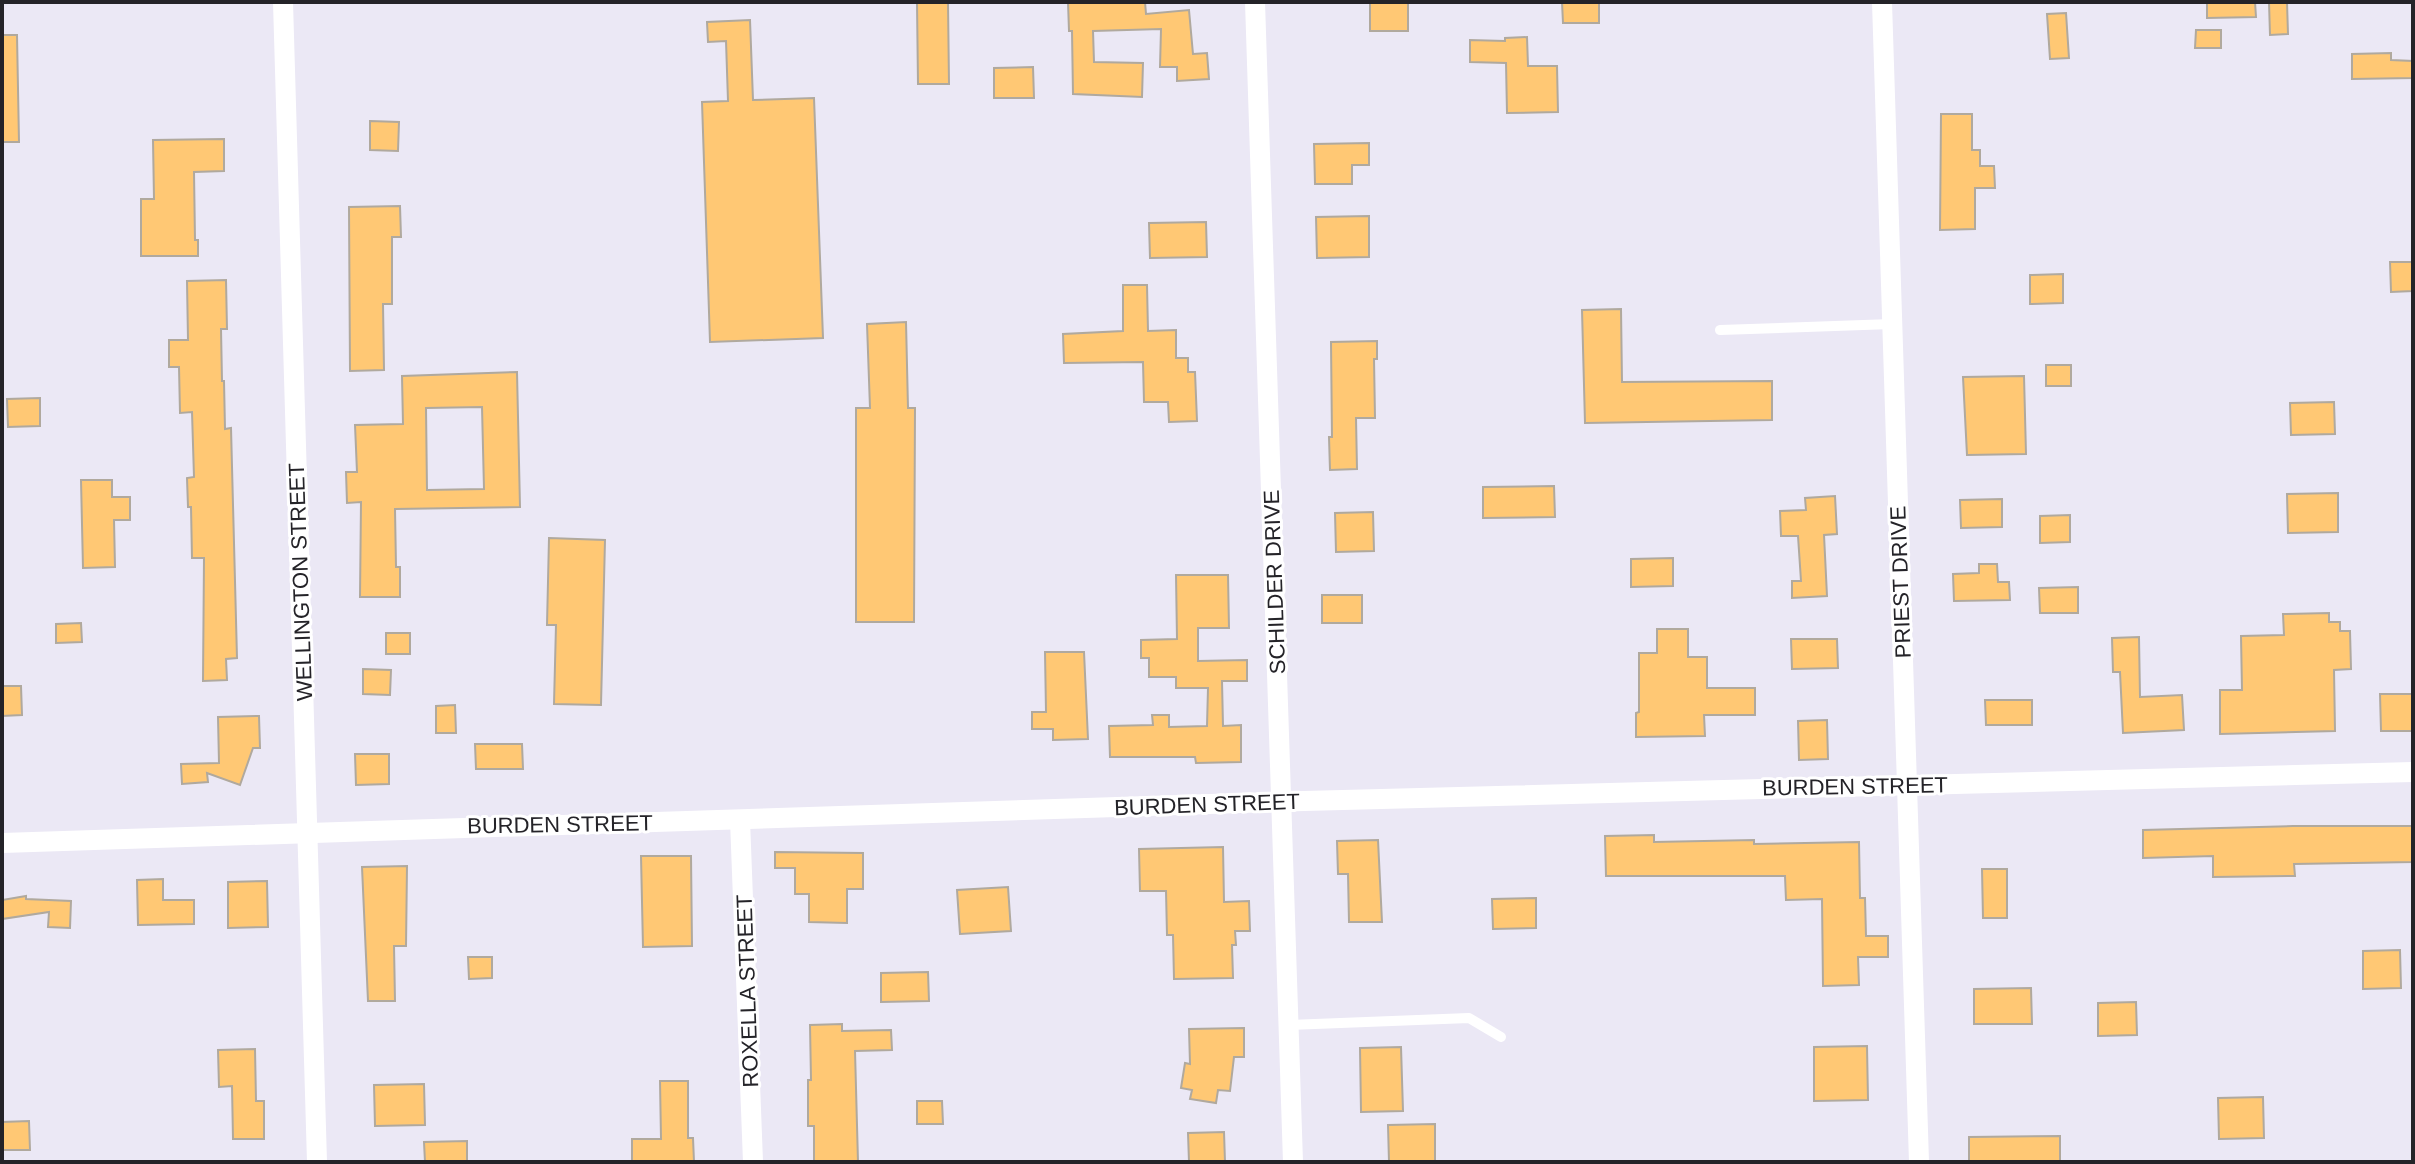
<svg xmlns="http://www.w3.org/2000/svg" width="2415" height="1164" font-family="Helvetica,sans-serif">
<style>
.building{fill:#ffc874;stroke:#b0a99e;stroke-width:2;fill-rule:evenodd}
.lines{fill:none;stroke-linecap:round;stroke-linejoin:round}
.lane{stroke:#fff;stroke-width:10}
.street{stroke:#fff;stroke-width:20}
.labels{text-anchor:middle;stroke-width:6;stroke-linejoin:round;paint-order:stroke}
.street-label{font-size:22px;fill:#242328;stroke:#fff}
</style>
<rect width="100%" height="100%" fill="#ebe8f5"/>
<g class="building">
<polygon points="917,2 948,2 949,84 918,84"/>
<polygon points="1068,2 1145,2 1146,14 1189,10 1193,54 1207,53 1209,79 1177,81 1177,67 1160,67 1161,29 1093,31 1094,62 1143,63 1142,97 1073,94 1072,31 1069,31"/>
<rect x="1370" y="2" width="38" height="29"/>
<polygon points="1562,2 1599,2 1599,23 1563,23"/>
<polygon points="2207,2 2255,2 2256,17 2207,18"/>
<polygon points="2269,2 2287,2 2288,34 2270,35"/>
<polygon points="2066,13 2069,58 2050,59 2047,14"/>
<polygon points="750,20 753,100 814,98 823,338 710,342 702,102 728,101 726,41 708,42 707,22"/>
<polygon points="2196,30 2221,30 2221,48 2195,48"/>
<polygon points="2,35 17,35 19,142 2,142"/>
<polygon points="1527,37 1528,66 1557,66 1558,112 1507,113 1506,63 1470,62 1470,40 1505,41 1505,38"/>
<polygon points="2391,53 2391,60 2413,61 2413,78 2352,79 2352,54"/>
<polygon points="1033,67 1034,98 994,98 994,68"/>
<polygon points="1941,114 1972,114 1972,150 1980,150 1980,166 1994,166 1995,188 1975,188 1975,229 1940,230"/>
<polygon points="370,121 399,122 398,151 370,150"/>
<polygon points="224,139 224,171 194,172 195,240 198,240 198,256 141,256 141,199 154,199 153,140"/>
<polygon points="1369,143 1369,165 1352,165 1352,184 1315,184 1314,144"/>
<polygon points="400,206 401,237 392,237 392,304 383,304 384,370 350,371 349,207"/>
<polygon points="1369,216 1369,257 1317,258 1316,217"/>
<polygon points="1206,222 1207,257 1150,258 1149,223"/>
<polygon points="2390,262 2413,262 2413,291 2391,292"/>
<polygon points="2063,274 2063,303 2030,304 2030,275"/>
<polygon points="226,280 227,329 221,329 222,381 224,381 225,429 231,428 237,658 226,659 227,680 203,681 204,558 192,558 191,507 188,507 187,478 194,477 192,412 180,413 179,367 169,367 169,340 188,340 187,281"/>
<polygon points="1123,285 1147,285 1148,331 1176,330 1176,358 1188,358 1188,372 1195,372 1197,421 1169,422 1168,402 1144,402 1143,362 1064,363 1063,334 1123,331"/>
<polygon points="1621,309 1622,382 1772,381 1772,420 1585,423 1582,310"/>
<polygon points="906,322 908,408 915,408 914,622 856,622 856,408 870,408 867,324"/>
<polygon points="1377,341 1377,359 1374,359 1375,418 1356,418 1357,469 1330,470 1329,437 1332,437 1331,342"/>
<rect x="2046" y="365" width="25" height="21"/>
<path d="M517,372L520,507L395,509L396,567H400V597H360L361,502L347,503L346,472H357L355,425L403,424L402,376ZM482,407L484,489L427,490L426,408Z"/>
<polygon points="2024,376 2026,454 1967,455 1963,377"/>
<polygon points="40,398 40,426 8,427 7,399"/>
<polygon points="2334,402 2335,434 2291,435 2290,403"/>
<polygon points="81,480 112,480 112,497 130,497 130,520 114,520 115,567 83,568"/>
<polygon points="1554,486 1555,517 1483,518 1483,487"/>
<polygon points="2338,493 2338,532 2288,533 2287,494"/>
<polygon points="1835,496 1837,534 1824,535 1827,596 1792,598 1792,581 1801,581 1798,536 1781,536 1780,511 1806,510 1805,498"/>
<polygon points="2002,499 2002,527 1961,528 1960,500"/>
<polygon points="1373,512 1374,551 1336,552 1335,513"/>
<polygon points="2070,515 2070,542 2040,543 2040,516"/>
<polygon points="549,538 605,540 601,705 554,704 556,625 547,625"/>
<polygon points="1673,558 1673,586 1631,587 1631,559"/>
<polygon points="1979,564 1997,564 1998,582 2009,582 2010,600 1954,601 1953,574 1979,573"/>
<polygon points="1176,575 1228,575 1229,628 1198,628 1198,661 1247,660 1247,681 1222,681 1223,726 1241,725 1241,762 1196,763 1195,757 1110,757 1109,726 1153,725 1152,715 1169,715 1169,727 1207,726 1208,688 1176,688 1176,677 1149,677 1149,658 1141,658 1141,640 1177,639"/>
<polygon points="2078,587 2078,613 2040,613 2039,588"/>
<rect x="1322" y="595" width="40" height="28"/>
<polygon points="2329,613 2329,622 2340,622 2340,631 2350,631 2351,669 2334,670 2335,731 2220,734 2220,690 2242,690 2241,636 2284,635 2283,614"/>
<polygon points="81,623 82,642 56,643 56,624"/>
<polygon points="1657,629 1688,629 1688,657 1707,657 1707,688 1755,688 1755,715 1704,715 1705,736 1636,737 1636,713 1639,712 1639,653 1657,653"/>
<rect x="386" y="633" width="24" height="21"/>
<polygon points="2139,637 2140,697 2182,695 2184,730 2123,733 2120,672 2113,672 2112,638"/>
<polygon points="1791,639 1837,639 1838,668 1792,669"/>
<polygon points="1045,652 1084,652 1088,739 1053,740 1053,729 1032,729 1032,712 1046,712"/>
<polygon points="363,669 391,670 390,695 363,694"/>
<polygon points="2,686 21,686 22,715 2,716"/>
<polygon points="2380,694 2413,694 2413,731 2381,731"/>
<polygon points="1985,700 2032,700 2032,725 1986,725"/>
<polygon points="455,705 456,733 436,733 436,706"/>
<polygon points="259,716 260,748 253,748 240,785 207,773 208,782 182,784 181,764 219,763 218,717"/>
<polygon points="1827,720 1828,759 1799,760 1798,721"/>
<polygon points="475,744 522,744 523,769 476,769"/>
<polygon points="355,754 389,754 389,784 356,785"/>
<polygon points="2293,826 2413,826 2413,862 2294,864 2295,876 2213,877 2213,856 2143,858 2143,830"/>
<polygon points="1654,835 1654,842 1754,840 1754,844 1859,842 1860,898 1865,898 1866,936 1888,936 1888,957 1858,957 1859,985 1823,986 1822,899 1786,900 1785,876 1606,876 1605,836"/>
<polygon points="1378,840 1382,922 1349,922 1348,874 1338,874 1337,841"/>
<polygon points="1223,847 1224,902 1249,901 1250,931 1235,931 1236,945 1232,945 1233,978 1174,979 1173,935 1167,935 1166,891 1140,891 1139,849"/>
<polygon points="775,852 863,853 863,889 847,889 847,923 809,922 809,894 795,894 795,868 775,868"/>
<polygon points="641,856 691,856 692,946 643,947"/>
<polygon points="407,866 406,946 394,946 395,1001 368,1001 362,867"/>
<polygon points="1982,869 2007,869 2007,918 1983,918"/>
<polygon points="163,879 163,900 194,900 194,924 138,925 137,880"/>
<polygon points="267,881 268,927 228,928 228,882"/>
<polygon points="1008,887 1011,931 960,934 957,890"/>
<polygon points="26,896 26,899 71,901 70,928 48,927 49,912 2,919 2,900"/>
<polygon points="1536,898 1536,928 1493,929 1492,899"/>
<polygon points="2400,950 2401,988 2363,989 2363,951"/>
<polygon points="468,957 492,957 492,978 469,979"/>
<polygon points="928,972 929,1001 881,1002 881,973"/>
<polygon points="2031,988 2032,1024 1974,1024 1974,989"/>
<polygon points="2136,1002 2137,1035 2098,1036 2098,1003"/>
<polygon points="842,1024 842,1031 891,1030 892,1050 855,1051 858,1162 814,1162 814,1126 808,1126 808,1080 811,1080 810,1025"/>
<polygon points="1244,1028 1244,1057 1234,1057 1230,1091 1218,1090 1216,1103 1190,1099 1192,1090 1181,1088 1185,1063 1190,1064 1189,1029"/>
<polygon points="1867,1046 1868,1100 1814,1101 1814,1047"/>
<polygon points="1401,1047 1403,1111 1361,1112 1360,1048"/>
<polygon points="255,1049 256,1101 264,1101 264,1139 233,1139 232,1086 219,1087 218,1050"/>
<polygon points="660,1081 688,1081 688,1138 693,1138 694,1162 632,1162 632,1139 661,1139"/>
<polygon points="424,1084 425,1125 375,1126 374,1085"/>
<polygon points="2263,1097 2264,1138 2219,1139 2218,1098"/>
<polygon points="917,1101 942,1101 943,1124 917,1124"/>
<polygon points="29,1121 30,1150 2,1150 2,1122"/>
<polygon points="1435,1124 1435,1162 1389,1162 1388,1125"/>
<polygon points="1224,1132 1225,1162 1189,1162 1188,1133"/>
<polygon points="2060,1136 2060,1162 1969,1162 1969,1137"/>
<polygon points="467,1141 467,1162 425,1162 424,1142"/>
</g>
<g class="lines">
<g class="lane">
<polyline points="1720,330 1892,324"/>
<polyline points="1289,1025 1469,1018 1501,1037"/>
</g>
<g class="street">
<polyline points="283,2 317,1162"/>
<polyline points="1255,2 1293,1162"/>
<polyline points="1882,2 1919,1162"/>
<polyline points="740,820 753,1162"/>
<polyline points="2,843 1304,801 2413,772"/>
</g>
</g>
<g class="labels">
<g class="street-label">
<text transform="translate(300 582) rotate(-92)" y="8">WELLINGTON STREET</text>
<text transform="translate(1274 582) rotate(-92)" y="8">SCHILDER DRIVE</text>
<text transform="translate(1900 582) rotate(-92)" y="8">PRIEST DRIVE</text>
<text transform="translate(1855 786) rotate(-1)" y="8">BURDEN STREET</text>
<text transform="translate(1207 804) rotate(-2)" y="8">BURDEN STREET</text>
<text transform="translate(560 824) rotate(-1)" y="8">BURDEN STREET</text>
<text transform="translate(747 991) rotate(-92)" y="8">ROXELLA STREET</text>
</g>
</g>
<rect width="2415" height="1164" fill="none" stroke="#242328" stroke-width="8"/>
</svg>
